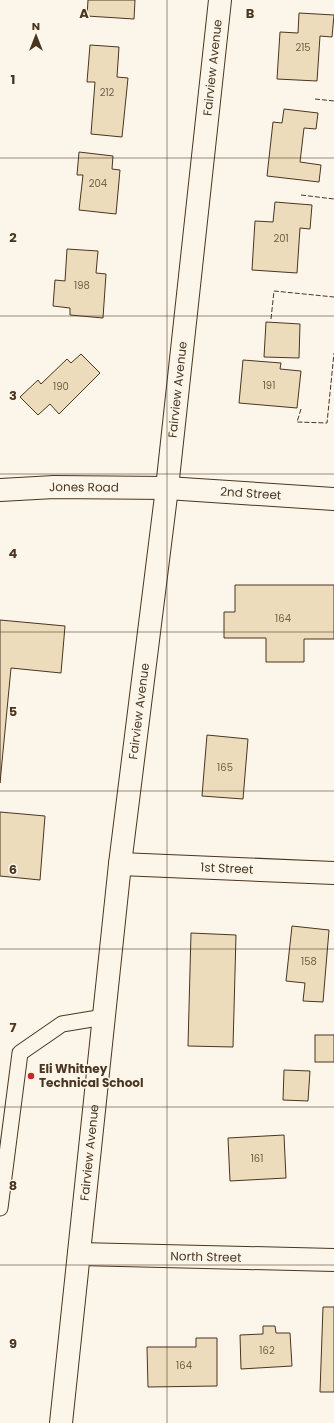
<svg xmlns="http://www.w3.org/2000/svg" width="334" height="1423" font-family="Poppins,sans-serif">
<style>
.building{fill:#ecdcbc;stroke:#4a3520}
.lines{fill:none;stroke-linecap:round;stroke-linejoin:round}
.lane-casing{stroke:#4a3520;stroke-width:17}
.street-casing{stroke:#4a3520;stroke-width:24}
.secondary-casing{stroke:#4a3520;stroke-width:24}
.lane{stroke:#fbf6e9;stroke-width:15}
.street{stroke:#fbf6e9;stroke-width:22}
.secondary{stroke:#fbf6e9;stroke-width:22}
.fence{stroke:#4a3520;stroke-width:1;stroke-dasharray:5 2;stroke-linecap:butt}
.grid{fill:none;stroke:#4a3520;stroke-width:1;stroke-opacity:0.55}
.poi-dot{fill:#c62828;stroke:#fbf6e9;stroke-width:1.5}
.labels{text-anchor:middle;stroke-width:3;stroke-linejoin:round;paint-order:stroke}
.number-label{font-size:10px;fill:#725f47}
.street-label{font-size:12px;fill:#4a3520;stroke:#fbf6e9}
.poi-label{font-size:12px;font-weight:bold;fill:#4a3520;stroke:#fbf6e9;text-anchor:start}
.grid-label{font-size:13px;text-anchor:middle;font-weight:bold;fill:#4a3520;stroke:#fbf6e9;stroke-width:3;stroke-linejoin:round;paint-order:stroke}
</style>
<rect width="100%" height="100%" fill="#fbf6e9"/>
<g class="building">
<polygon points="88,0 135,0 134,19 87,16"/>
<polygon points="299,13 334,15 332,37 320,36 317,81 277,79 280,32 298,33"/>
<polygon points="90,45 119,47 117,77 128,78 122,137 91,134 95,82 87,82"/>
<polygon points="284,109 318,113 316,129 304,128 300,162 321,165 319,182 267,176 273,122 282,123"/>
<polygon points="79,152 113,156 112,169 120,170 116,214 79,210 83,175 77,175"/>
<polygon points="275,202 312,205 310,229 300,228 297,273 252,270 255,221 273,222"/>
<polygon points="67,249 98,251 96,273 106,274 103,318 70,315 70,308 53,306 55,280 65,281"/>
<polygon points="266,322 300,324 299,358 264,357"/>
<polygon points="81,354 100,373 59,414 50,404 38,415 20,397 38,380 41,384 67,359 71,363"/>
<polygon points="243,360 281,363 280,369 301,371 297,408 239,403"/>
<polygon points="235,585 334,585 334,639 304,639 304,662 266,662 266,638 224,638 224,612 235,612"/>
<polygon points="0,620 65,626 61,673 11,668 0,783"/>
<polygon points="207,735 248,739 243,799 202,796"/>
<polygon points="0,812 45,816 40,880 0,876"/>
<polygon points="292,926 329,930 323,1002 303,1001 305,983 286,981"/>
<polygon points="191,933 236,935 233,1047 188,1046"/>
<rect x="315" y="1035" width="19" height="27"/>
<polygon points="284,1070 310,1071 308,1101 283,1100"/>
<polygon points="284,1135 286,1178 230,1181 228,1138"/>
<polygon points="323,1307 334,1307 334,1392 320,1392"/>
<polygon points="263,1326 275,1326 276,1333 290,1333 292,1366 241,1369 240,1335 263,1334"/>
<polygon points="196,1338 217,1338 217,1386 148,1387 147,1347 196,1347"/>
</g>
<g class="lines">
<defs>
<polyline id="lane" points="0,1208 20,1053 62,1024 104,1017"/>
<g id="street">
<path id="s1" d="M0,490L54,487L167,488L334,499"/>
<path id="s2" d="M120,864L334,873"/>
<path id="s3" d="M79,1254L334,1260"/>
</g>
<g id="secondary">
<path id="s4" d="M61,1423L120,864L167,488L220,0"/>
</g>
</defs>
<use href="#lane" class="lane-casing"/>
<use href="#street" class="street-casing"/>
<use href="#secondary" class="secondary-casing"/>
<use href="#lane" class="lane"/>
<use href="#street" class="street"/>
<use href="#secondary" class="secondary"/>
<g class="fence">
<polyline points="315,99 334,101"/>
<polyline points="301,195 334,199"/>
<polyline points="271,319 274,291 334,297"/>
<polyline points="301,409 297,422 327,423 334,353"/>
</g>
</g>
<path class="grid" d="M167,0V1423M0,158H334M0,316H334M0,474H334M0,632H334M0,791H334M0,949H334M0,1107H334M0,1265H334"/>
<circle class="poi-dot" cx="31" cy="1076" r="4"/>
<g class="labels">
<g class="number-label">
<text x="303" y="51">215</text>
<text x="107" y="96">212</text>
<text x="98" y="187">204</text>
<text x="281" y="242">201</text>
<text x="82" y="289">198</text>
<text x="269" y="389">191</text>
<text x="61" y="390">190</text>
<text x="283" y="622">164</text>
<text x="225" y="771">165</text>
<text x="309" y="965">158</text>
<text x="257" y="1162">161</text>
<text x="267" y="1354">162</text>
<text x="184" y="1369">164</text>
</g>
<g class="street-label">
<text dy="4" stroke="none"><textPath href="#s4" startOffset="1364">Fairview Avenue</textPath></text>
<text dy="4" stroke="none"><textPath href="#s4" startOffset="1040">Fairview Avenue</textPath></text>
<text dy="4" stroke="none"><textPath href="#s1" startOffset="84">Jones Road</textPath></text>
<text dy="4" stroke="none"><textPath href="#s1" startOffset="251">2nd Street</textPath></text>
<text dy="4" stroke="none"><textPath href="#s4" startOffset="716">Fairview Avenue</textPath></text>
<text dy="4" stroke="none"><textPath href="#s2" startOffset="107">1st Street</textPath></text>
<text dy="4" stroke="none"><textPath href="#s4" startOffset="272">Fairview Avenue</textPath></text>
<text dy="4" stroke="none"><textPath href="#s3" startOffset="127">North Street</textPath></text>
</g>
<g class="poi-label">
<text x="39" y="1073">Eli Whitney<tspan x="39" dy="14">Technical School</tspan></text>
</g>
</g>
<g class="grid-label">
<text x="84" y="18">A</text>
<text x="250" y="18">B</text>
<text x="13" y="84">1</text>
<text x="13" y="242">2</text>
<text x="13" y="400">3</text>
<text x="13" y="558">4</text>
<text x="13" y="716">5</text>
<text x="13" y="874">6</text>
<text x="13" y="1032">7</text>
<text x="13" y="1190">8</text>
<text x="13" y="1348">9</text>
</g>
<g transform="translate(36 36)" stroke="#fbf6e9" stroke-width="3" paint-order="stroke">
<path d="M0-3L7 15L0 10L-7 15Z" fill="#4a3520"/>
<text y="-6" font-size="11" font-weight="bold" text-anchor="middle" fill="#4a3520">N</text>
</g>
</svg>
